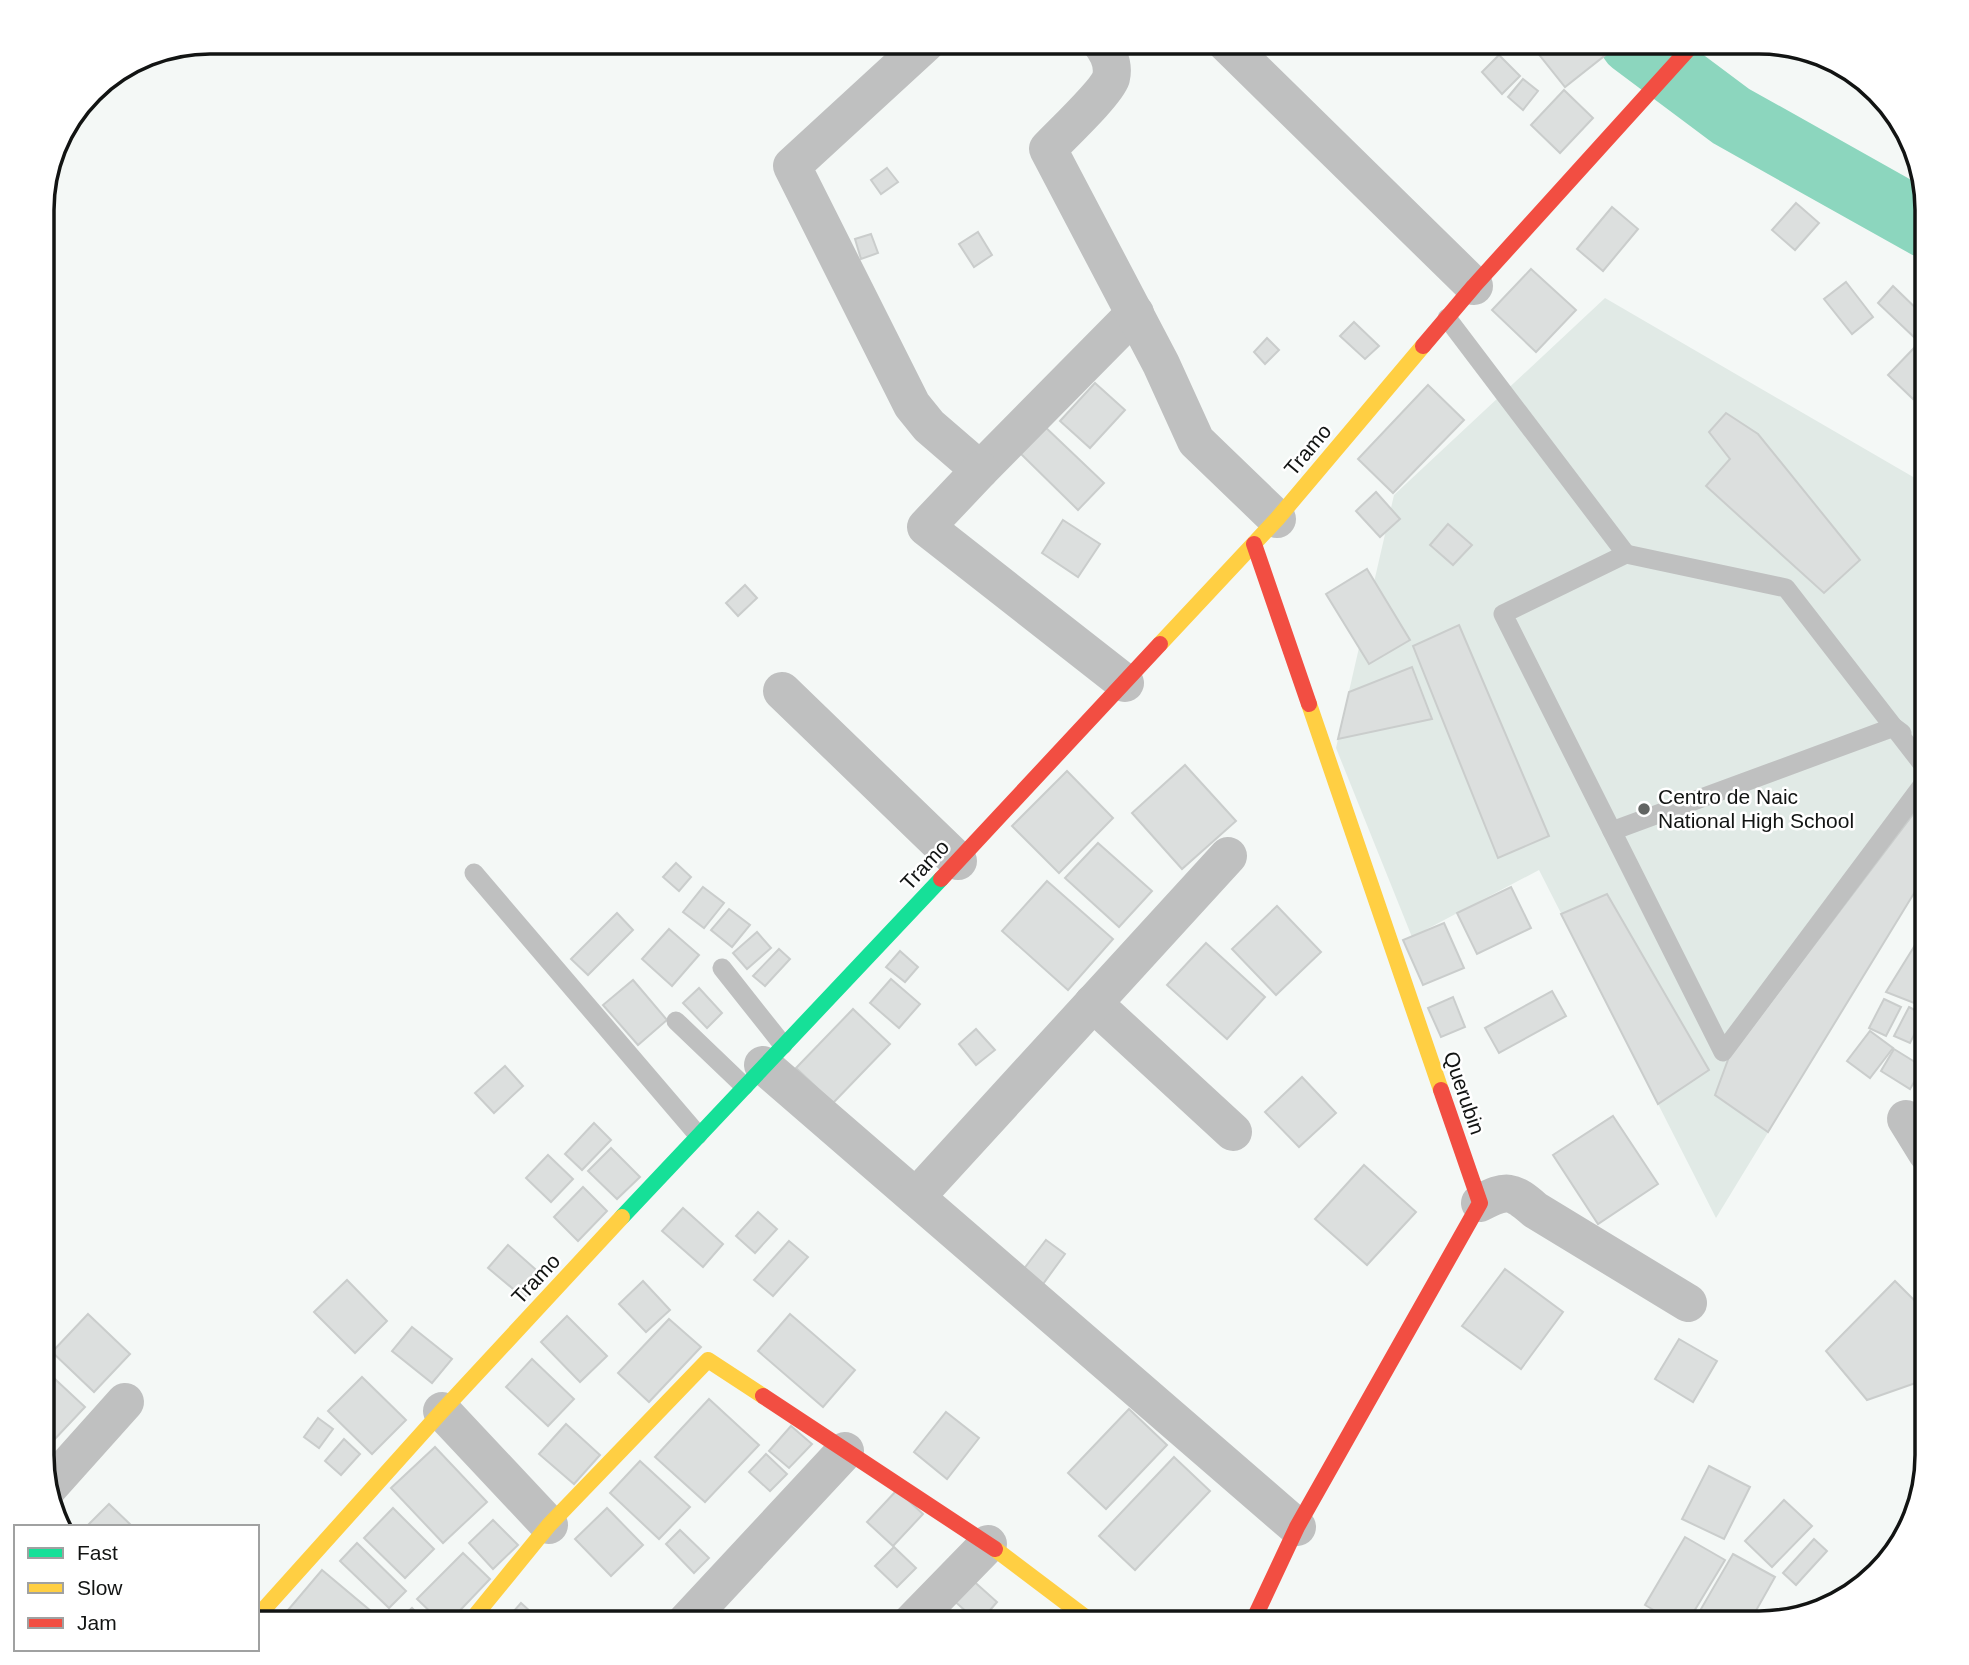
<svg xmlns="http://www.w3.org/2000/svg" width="1969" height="1665" font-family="Helvetica,sans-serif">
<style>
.built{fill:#e1eae6}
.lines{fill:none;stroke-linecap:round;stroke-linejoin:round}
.river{stroke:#8cd6be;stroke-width:65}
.building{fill:#dcdfde;stroke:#cacdcc;stroke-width:2}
.lane{stroke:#bfc0c0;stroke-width:19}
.street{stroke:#bfc0c0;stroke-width:38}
.fast{stroke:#16e098;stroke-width:16}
.slow{stroke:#ffcf43;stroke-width:16}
.jam{stroke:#f24e42;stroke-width:16}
.poi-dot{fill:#616462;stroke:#fff;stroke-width:2.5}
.labels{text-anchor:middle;stroke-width:5;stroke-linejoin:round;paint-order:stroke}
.street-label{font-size:21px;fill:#121413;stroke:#fff}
.poi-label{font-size:21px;fill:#121413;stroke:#fff;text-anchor:start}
.rim{fill:none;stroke:#121413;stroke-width:3.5}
</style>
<rect width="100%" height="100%" fill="#f4f8f6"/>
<polygon class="built" points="1605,298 1927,485 1927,872 1716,1218 1539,870 1412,937 1336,748 1394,495"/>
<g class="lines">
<polyline class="river" points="1632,42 1731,116 1927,226"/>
</g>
<g class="building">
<polygon points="1529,42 1599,42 1608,53 1565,87"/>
<polygon points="1499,55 1520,76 1502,94 1482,72"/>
<polygon points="1523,79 1538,91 1523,110 1508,97"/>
<polygon points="1564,90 1593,118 1560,153 1531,125"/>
<polygon points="887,168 898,182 881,194 871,180"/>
<polygon points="1796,203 1819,223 1795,250 1772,230"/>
<polygon points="1612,207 1638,229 1603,271 1577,249"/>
<polygon points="978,232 992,255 974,267 959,244"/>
<polygon points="871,234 878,253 861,259 855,239"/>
<polygon points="1531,269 1576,310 1536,352 1492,310"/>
<polygon points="1846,282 1873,317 1852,334 1824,299"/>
<polygon points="1893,286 1927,319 1927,328 1916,339 1878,303"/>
<polygon points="1354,322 1379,346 1365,359 1340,336"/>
<polygon points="1267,338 1279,350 1265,364 1254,352"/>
<polygon points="1915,347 1927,358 1927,384 1913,399 1888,375"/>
<polygon points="1095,383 1125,410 1090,448 1060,421"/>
<polygon points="1428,385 1464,420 1393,493 1358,459"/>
<polygon points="1726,413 1758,434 1860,560 1824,593 1706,486 1730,459 1709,432"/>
<polygon points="1042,424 1104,483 1078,510 1017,450"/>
<polygon points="1376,492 1400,519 1380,537 1356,511"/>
<polygon points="1063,520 1100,544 1078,577 1042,553"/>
<polygon points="1448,524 1472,545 1453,565 1430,545"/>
<polygon points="1367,569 1410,640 1369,664 1326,594"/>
<polygon points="745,585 757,598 738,616 726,603"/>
<polygon points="1459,625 1549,836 1498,858 1413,646"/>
<polygon points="1412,667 1432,719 1338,739 1349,692"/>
<polygon points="1185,765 1236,821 1182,869 1132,813"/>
<polygon points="1067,771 1113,818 1059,873 1012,826"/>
<polygon points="1927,796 1927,872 1768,1132 1715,1095 1729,1057"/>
<polygon points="1098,843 1152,891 1119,927 1065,878"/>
<polygon points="676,863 691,877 679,891 663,877"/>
<polygon points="1047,881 1113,939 1068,990 1002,931"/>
<polygon points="703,887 724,903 704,928 683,912"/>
<polygon points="1511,887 1531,928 1477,954 1457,913"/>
<polygon points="1607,894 1709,1070 1658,1104 1561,914"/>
<polygon points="1277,906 1321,952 1276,995 1232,949"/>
<polygon points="729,909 750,925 732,947 711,930"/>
<polygon points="617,913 633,930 588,975 571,959"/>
<polygon points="1444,923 1464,968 1423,985 1403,940"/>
<polygon points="669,929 699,955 672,986 642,959"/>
<polygon points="1925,929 1927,929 1927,1008 1886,992"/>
<polygon points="757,932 771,948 747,969 733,953"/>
<polygon points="1206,943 1265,997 1227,1039 1167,985"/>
<polygon points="779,949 790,959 765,986 753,976"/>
<polygon points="900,951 918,967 905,982 886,967"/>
<polygon points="891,979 920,1004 899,1028 870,1003"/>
<polygon points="633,980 667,1020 638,1045 603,1005"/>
<polygon points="699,988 722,1013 707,1028 683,1003"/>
<polygon points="1552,991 1566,1016 1499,1053 1485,1028"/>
<polygon points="1453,997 1465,1027 1441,1037 1428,1008"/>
<polygon points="1884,999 1901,1007 1886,1036 1869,1028"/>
<polygon points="1909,1007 1924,1015 1910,1043 1894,1036"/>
<polygon points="853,1009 890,1044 833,1103 796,1068"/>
<polygon points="976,1029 995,1050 976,1065 959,1044"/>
<polygon points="1870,1031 1893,1048 1870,1078 1847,1061"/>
<polygon points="1894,1049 1923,1067 1910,1089 1881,1071"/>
<polygon points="505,1066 523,1086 494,1113 475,1093"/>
<polygon points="1302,1077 1336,1113 1299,1147 1265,1112"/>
<polygon points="1613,1116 1658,1184 1598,1224 1553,1155"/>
<polygon points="594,1123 611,1140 582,1170 565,1154"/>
<polygon points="611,1148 640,1177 617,1199 588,1171"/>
<polygon points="548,1155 573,1179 551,1202 526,1178"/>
<polygon points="1364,1165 1416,1212 1367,1265 1315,1219"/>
<polygon points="583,1187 607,1211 578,1241 554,1217"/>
<polygon points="683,1208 723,1244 703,1267 662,1231"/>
<polygon points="758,1212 777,1229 755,1253 736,1236"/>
<polygon points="1046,1240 1065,1254 1043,1284 1023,1270"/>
<polygon points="789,1241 808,1257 773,1296 754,1280"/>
<polygon points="508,1245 543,1276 524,1298 488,1268"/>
<polygon points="1505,1269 1563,1312 1521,1369 1462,1326"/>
<polygon points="347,1280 387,1321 355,1353 314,1312"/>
<polygon points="643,1281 670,1310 646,1332 619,1304"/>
<polygon points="1895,1281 1922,1308 1927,1304 1927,1379 1867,1400 1826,1351"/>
<polygon points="88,1314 130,1354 94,1392 52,1352"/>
<polygon points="790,1314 855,1370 823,1407 758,1351"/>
<polygon points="567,1316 607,1356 580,1382 541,1342"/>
<polygon points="669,1319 701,1347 649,1402 618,1373"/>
<polygon points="412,1327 452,1359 432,1383 392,1351"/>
<polygon points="1679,1339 1717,1361 1693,1402 1655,1379"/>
<polygon points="532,1359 574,1399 548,1426 506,1387"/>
<polygon points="42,1367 85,1407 52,1442 42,1433"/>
<polygon points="362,1377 406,1420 372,1454 328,1411"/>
<polygon points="709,1399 759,1445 705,1502 655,1457"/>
<polygon points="1129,1409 1167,1445 1106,1509 1068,1473"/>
<polygon points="946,1412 979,1438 947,1479 914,1452"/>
<polygon points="318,1418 333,1429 319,1448 304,1437"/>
<polygon points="566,1424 600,1455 574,1484 539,1454"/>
<polygon points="791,1426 812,1444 789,1468 769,1451"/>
<polygon points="344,1439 360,1454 341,1475 325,1461"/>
<polygon points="435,1447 487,1502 443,1543 391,1488"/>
<polygon points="766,1454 787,1474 770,1491 749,1472"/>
<polygon points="1174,1457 1210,1491 1135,1570 1099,1536"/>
<polygon points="640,1461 690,1507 659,1539 610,1493"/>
<polygon points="1709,1466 1750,1487 1724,1539 1682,1519"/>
<polygon points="897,1490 923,1514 893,1546 867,1522"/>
<polygon points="1784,1500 1812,1526 1772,1567 1745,1541"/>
<polygon points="109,1504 133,1527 86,1527"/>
<polygon points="393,1508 434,1549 405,1578 364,1538"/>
<polygon points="607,1508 643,1545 611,1576 575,1539"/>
<polygon points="493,1520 518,1545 493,1569 469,1543"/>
<polygon points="680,1530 709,1558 694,1573 666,1544"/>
<polygon points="1685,1537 1725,1560 1687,1623 1676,1623 1645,1605"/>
<polygon points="1814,1539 1827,1551 1796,1585 1783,1573"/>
<polygon points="357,1543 406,1591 389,1608 340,1561"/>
<polygon points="894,1547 916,1568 897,1587 875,1566"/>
<polygon points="463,1553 490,1579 448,1623 442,1623 417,1599"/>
<polygon points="1733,1554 1775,1577 1749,1623 1698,1623 1694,1621"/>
<polygon points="322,1570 372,1612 363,1623 277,1623"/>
<polygon points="969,1577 997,1602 979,1623 951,1598"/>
<polygon points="521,1603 543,1623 509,1623 506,1620"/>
<polygon points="412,1608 426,1623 396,1623"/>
</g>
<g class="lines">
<g class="lane">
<polyline points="1447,318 1626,554"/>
<polyline points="1927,779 1723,1052 1503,614 1626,554 1786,588 1927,770"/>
<polyline points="1612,831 1894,727 1902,733"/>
<polyline points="474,873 698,1135"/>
<polyline points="722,968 783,1045"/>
<polyline points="676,1021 744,1086"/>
</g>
<g class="street">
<polyline points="927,42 792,166 912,405 929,426 980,470 1135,313"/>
<path d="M1100,42C1108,52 1114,65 1111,78C1106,93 1061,135 1048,149L1161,364L1196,441L1277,519"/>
<polyline points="1225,42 1474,286"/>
<polyline points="980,470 926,527 1125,683"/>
<polyline points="782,691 958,861"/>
<polyline points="1093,1003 1233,1132"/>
<polyline points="763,1065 1297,1527"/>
<polyline points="1906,1119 1927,1153"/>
<polyline points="916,1197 1228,856"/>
<path d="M1480,1203C1507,1189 1512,1190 1535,1210L1688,1303"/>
<polyline points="442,1411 549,1525"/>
<polyline points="48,1488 125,1402"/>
<polyline points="685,1623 845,1451"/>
<polyline points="911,1623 988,1544"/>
</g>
<polyline class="fast" points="622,1217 941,879"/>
<g class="slow">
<polyline points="1160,644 1277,519 1423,346"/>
<polyline points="1309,704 1441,1090"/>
<polyline points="995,1549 1093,1623"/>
<polyline points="257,1617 442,1411 622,1217"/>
<polyline points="469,1623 549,1525 708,1360 763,1396"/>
</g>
<g class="jam">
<polyline points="1423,346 1474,286 1695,42"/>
<polyline points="1254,544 1309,704"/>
<polyline points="941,879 1160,644"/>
<polyline points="763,1396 995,1549"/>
<polyline points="1252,1623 1297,1527 1480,1203 1441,1090"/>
</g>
</g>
<circle class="poi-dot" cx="1644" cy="809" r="7"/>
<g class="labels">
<g class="street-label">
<text transform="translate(1308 450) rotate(-50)" y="7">Tramo</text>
<text transform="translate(925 865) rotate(-47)" y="7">Tramo</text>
<text transform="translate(1464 1093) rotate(71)" y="7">Querubin</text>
<text transform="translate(536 1279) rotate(-47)" y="7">Tramo</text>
</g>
<g class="poi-label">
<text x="1658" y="804">Centro de Naic<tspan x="1658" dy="24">National High School</tspan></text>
</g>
</g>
<path d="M0 0H1969V1665H0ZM210 54H1759A156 156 0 0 1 1915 210V1455A156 156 0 0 1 1759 1611H210A156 156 0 0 1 54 1455V210A156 156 0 0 1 210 54Z" fill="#fff" fill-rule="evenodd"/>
<path class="rim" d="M210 54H1759A156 156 0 0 1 1915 210V1455A156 156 0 0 1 1759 1611H210A156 156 0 0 1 54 1455V210A156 156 0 0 1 210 54Z"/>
<rect x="14" y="1525" width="245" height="126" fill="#ffffff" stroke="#a0a1a1" stroke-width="2"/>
<rect x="28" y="1548" width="35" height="10" fill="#16e098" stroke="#a0a1a1" stroke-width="2"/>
<text x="77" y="1560" font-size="21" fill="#121413">Fast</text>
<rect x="28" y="1583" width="35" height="10" fill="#ffcf43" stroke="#a0a1a1" stroke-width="2"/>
<text x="77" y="1595" font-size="21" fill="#121413">Slow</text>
<rect x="28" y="1618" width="35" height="10" fill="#f24e42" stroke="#a0a1a1" stroke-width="2"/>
<text x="77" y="1630" font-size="21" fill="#121413">Jam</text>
</svg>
